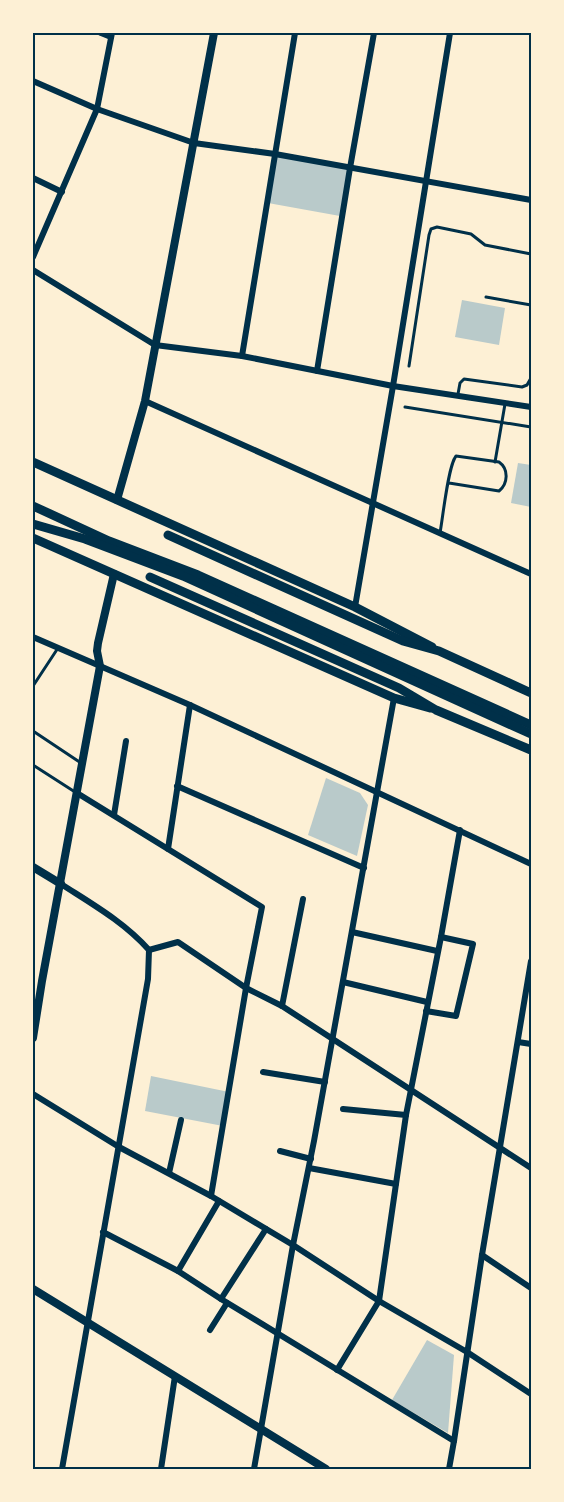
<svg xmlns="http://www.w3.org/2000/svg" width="564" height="1502" font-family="Raleway,sans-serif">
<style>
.green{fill:#b9caca}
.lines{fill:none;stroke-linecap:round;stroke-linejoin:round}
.service{stroke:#003049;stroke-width:3}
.minor{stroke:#003049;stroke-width:6}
.tertiary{stroke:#003049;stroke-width:8}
.primary{stroke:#003049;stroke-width:9}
.trunk{stroke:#003049;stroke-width:9}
.neatline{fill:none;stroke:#003049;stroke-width:2}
</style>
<rect width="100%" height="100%" fill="#fdf0d5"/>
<g class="green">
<polygon points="276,156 349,169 340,216 268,203"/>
<polygon points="462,300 505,308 499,345 455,337"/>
<polygon points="518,463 531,465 531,507 511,503"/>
<polygon points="326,778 360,793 368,805 357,856 308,835"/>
<polygon points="151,1076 229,1092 223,1126 145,1111"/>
<polygon points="427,1340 454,1355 448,1433 392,1400"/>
</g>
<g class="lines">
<g class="service">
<polyline points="486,297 531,305"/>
<polyline points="409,366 429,235 431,229 437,227 471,234 485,245 531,254"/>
<polyline points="458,394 460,383 464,379 522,387 527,385 531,378"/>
<polyline points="405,407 531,427"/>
<polyline points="495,462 505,404"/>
<path d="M440,533C443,517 448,466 456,456L499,462C509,469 508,484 499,491L449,483"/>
<polyline points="33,686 58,648"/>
<polyline points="33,731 81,763"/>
<polyline points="33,765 75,792"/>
</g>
<g class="minor">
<polyline points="101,33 111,37"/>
<polyline points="33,81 97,109 194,143 275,154 531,200"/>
<polyline points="33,178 62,192"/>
<polyline points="33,257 97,109 112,33"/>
<polyline points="33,270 155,345 242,356 393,386 531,407"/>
<polyline points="242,356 295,33"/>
<polyline points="317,371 350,168 374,33"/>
<polyline points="145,401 531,574"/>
<polyline points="355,607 393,386 450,33"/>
<polyline points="33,637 190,705 531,864"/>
<polyline points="177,786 364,868"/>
<polyline points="77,793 262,907 246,988 211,1196"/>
<polyline points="114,815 126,741"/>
<polyline points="168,849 190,705"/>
<path d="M61,884C92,904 124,922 149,950L148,979L62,1469"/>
<polyline points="352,932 437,951"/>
<polyline points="149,950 178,942 246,988 282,1006 531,1168"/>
<polyline points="343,982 427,1002"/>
<polyline points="282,1006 303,899"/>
<polyline points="426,1011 456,1016 473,944 441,937"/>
<polyline points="518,1042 531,1044"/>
<polyline points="263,1072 325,1082"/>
<polyline points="33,1094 119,1147 211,1196 293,1245 379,1301 467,1352 531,1394"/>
<polyline points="343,1109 406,1115"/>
<polyline points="280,1151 311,1159"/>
<polyline points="309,1168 396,1184"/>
<polyline points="169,1173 181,1120"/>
<polyline points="103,1232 178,1271 221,1299 454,1441"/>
<polyline points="482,1255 531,1288"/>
<polyline points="178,1271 219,1201"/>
<polyline points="221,1299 266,1229"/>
<polyline points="210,1330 227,1303"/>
<polyline points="337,1370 379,1301 406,1115 441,937 460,830"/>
<polyline points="161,1469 175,1376"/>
<polyline points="254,1469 293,1245 314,1141 394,698"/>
<polyline points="449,1469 454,1441 482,1255 531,961"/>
</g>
<g class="tertiary">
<polyline points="117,500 145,401 214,33"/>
<polyline points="33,867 61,884"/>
<polyline points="33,1038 42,981 100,666 97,651 98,643 114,574"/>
<polyline points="33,1289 326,1469"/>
</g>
<g class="primary">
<polyline points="33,462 355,607 432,647"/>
<polyline points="33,506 109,541 198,575 531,725"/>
<polyline points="33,524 85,539 183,576 531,734"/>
<polyline points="33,538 394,698 430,708"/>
</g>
<g class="trunk">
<polyline points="168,535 403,641 439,651 531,693"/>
<polyline points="150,577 399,688 436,710 531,750"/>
</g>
</g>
<rect width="564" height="1502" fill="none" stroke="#fdf0d5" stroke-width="69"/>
<rect x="34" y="34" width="496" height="1434" class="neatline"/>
</svg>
